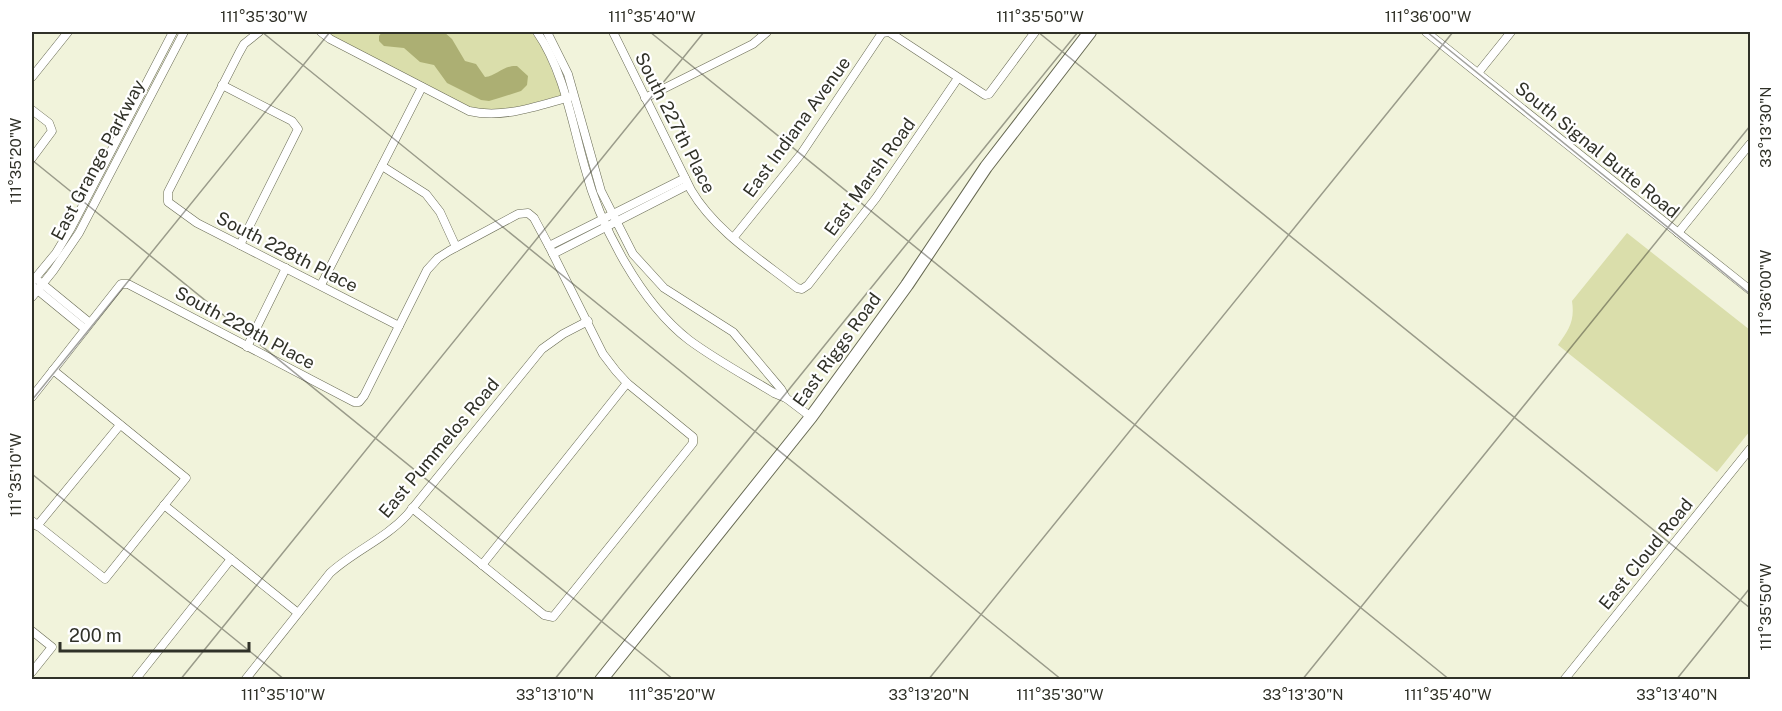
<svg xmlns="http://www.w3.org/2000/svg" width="1782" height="711" font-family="'Public Sans',sans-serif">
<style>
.green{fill:#dadeab}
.water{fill:#acaf73}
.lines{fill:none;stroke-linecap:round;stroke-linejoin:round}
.minor-casing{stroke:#676953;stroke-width:9}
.primary-casing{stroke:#676953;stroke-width:14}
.minor{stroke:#fff;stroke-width:8}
.primary{stroke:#fff;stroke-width:12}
.ticks{fill:none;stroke:#303128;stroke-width:1.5;stroke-opacity:0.45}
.labels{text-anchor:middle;stroke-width:4.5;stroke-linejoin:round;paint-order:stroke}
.street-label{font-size:18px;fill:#303128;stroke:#fff}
.neatline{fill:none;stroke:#303128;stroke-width:2}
.ticks-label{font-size:15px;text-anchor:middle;fill:#303128}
</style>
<rect width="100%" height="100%" fill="#f1f3db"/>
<g class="green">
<polygon points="326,32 531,32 542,46 562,95 503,111 472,109 330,36"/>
<path d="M1627,233L1750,330V431L1717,472L1558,345C1569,329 1575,321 1572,301Z"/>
</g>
<path class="water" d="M382,32H444L452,39L465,61L476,64L485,77C497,76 503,65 517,66L528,76L527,85L521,91L499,98L489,101L481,100L447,83L434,65L420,62L404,48L384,46L379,41V36Z"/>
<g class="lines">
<defs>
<g id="minor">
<polyline points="259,32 244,44 239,53 168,192 168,202 197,223 399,326"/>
<path d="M321,32L330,39L469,111C503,119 537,106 570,97"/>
<path d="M537,32C564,71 572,123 585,168C600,226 641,303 689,340C716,360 746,376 774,393L786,398L811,417"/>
<polyline points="547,32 568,74 601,191 633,254 664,288 733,332 781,389 786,398"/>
<path d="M613,32L691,190C715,231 760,259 797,288L802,289L808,285L876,198L958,78"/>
<polyline points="1426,32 1750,290"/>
<polyline points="1478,73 1511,32"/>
<polyline points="32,77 68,32"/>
<polyline points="222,85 292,121 298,129 240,245"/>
<polyline points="645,98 753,44 767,32"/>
<polyline points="32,110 49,123 52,131 32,158"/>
<polyline points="382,166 426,194 440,212 456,247"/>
<polyline points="1678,233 1750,144"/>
<polyline points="734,237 801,154 882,33 889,32 985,95 989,94 1035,32"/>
<polyline points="549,246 685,178"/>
<polyline points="553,254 688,185"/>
<polyline points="32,282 56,253 71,228 173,32"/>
<polyline points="40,282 90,323"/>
<polyline points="321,285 422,87"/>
<polyline points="35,288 85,329"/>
<polyline points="32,297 53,271 79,233 184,32"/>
<polyline points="247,347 286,268"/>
<polyline points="32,397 121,284 128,284 354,402 359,402 364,396 427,270 438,258 449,251 518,214 528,213 534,218 549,246 603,354 616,371 627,383 693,437 693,443 553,617 544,615 412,508"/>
<polyline points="164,505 298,613"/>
<polyline points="32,521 105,579 186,478 53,370"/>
<polyline points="37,526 120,425"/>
<polyline points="482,565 627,383"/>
<polyline points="32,631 52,647 32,672"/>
<polyline points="135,680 231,559"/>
<path d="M245,680L330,573C354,551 385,539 407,515L542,349L563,334L588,321"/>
<polyline points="1564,680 1750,449"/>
</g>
<polyline id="primary" points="601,680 811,417 907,285 986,167 1090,32"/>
</defs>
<use href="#minor" class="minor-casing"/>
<use href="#primary" class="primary-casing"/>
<use href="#minor" class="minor"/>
<use href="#primary" class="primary"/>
</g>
<path class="ticks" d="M262,32L1062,680M650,32L1450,680M1038,32L1750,608M1427,32L1750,294M32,160L674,680M32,400L330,32M32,474L285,680M180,680L704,32M554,680L1078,32M928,680L1453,32M1302,680L1750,126M1676,680L1750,588"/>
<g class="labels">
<g class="street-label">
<text transform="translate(675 123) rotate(63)" y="6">South 227th Place</text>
<text transform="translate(797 127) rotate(-54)" y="6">East Indiana Avenue</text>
<text transform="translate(1597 150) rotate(39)" y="6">South Signal Butte Road</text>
<text transform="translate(98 160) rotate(-62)" y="6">East Grange Parkway</text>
<text transform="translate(870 177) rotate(-54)" y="6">East Marsh Road</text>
<text transform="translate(287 252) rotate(27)" y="6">South 228th Place</text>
<text transform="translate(245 328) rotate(28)" y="6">South 229th Place</text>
<text transform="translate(837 350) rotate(-54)" y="6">East Riggs Road</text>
<text transform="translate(439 448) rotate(-50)" y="6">East Pummelos Road</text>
<text transform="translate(1646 554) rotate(-51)" y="6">East Cloud Road</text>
</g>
</g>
<rect width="1782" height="711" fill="none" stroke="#ffffff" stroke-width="66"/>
<path d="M60 642v9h189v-9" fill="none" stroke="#303128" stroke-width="3"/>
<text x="69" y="642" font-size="18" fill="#303128" stroke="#ffffff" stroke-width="4.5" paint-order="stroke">200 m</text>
<rect x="33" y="33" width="1716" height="645" class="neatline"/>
<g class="ticks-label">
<text x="264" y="22">111°35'30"W</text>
<text x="652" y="22">111°35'40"W</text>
<text x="1040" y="22">111°35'50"W</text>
<text x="1428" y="22">111°36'00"W</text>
<text transform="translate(1766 127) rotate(-90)" y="5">33°13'30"N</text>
<text transform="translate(16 161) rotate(-90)" y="5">111°35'20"W</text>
<text transform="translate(1766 293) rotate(-90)" y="5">111°36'00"W</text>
<text transform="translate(16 475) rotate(-90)" y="5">111°35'10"W</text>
<text transform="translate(1766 607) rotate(-90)" y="5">111°35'50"W</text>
<text x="283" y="700">111°35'10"W</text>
<text x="555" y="700">33°13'10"N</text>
<text x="672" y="700">111°35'20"W</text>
<text x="929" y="700">33°13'20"N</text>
<text x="1060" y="700">111°35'30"W</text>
<text x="1303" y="700">33°13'30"N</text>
<text x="1448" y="700">111°35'40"W</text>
<text x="1677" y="700">33°13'40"N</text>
</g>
</svg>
